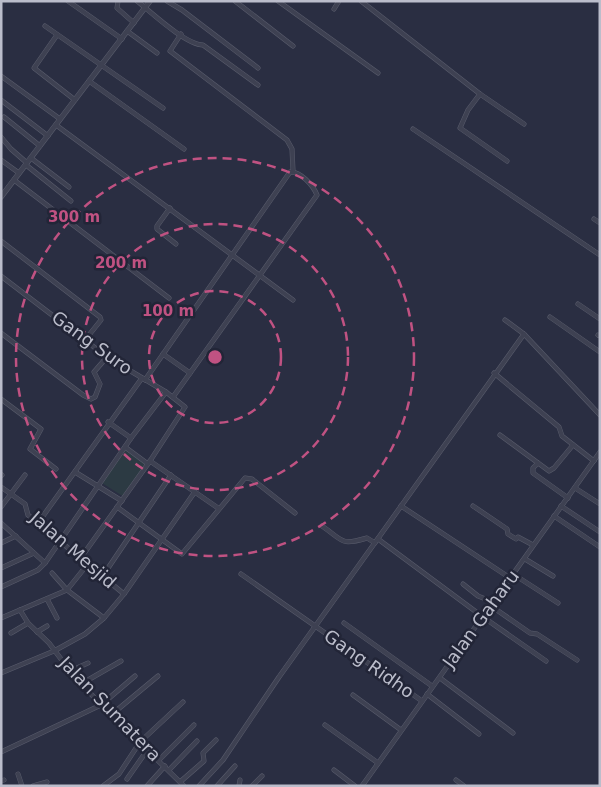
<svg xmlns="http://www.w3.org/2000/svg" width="601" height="787" font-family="'DejaVu Sans',sans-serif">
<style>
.green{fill:#2c3a43}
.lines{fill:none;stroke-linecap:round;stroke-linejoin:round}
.minor-casing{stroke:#595c6c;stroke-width:5}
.tertiary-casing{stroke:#595c6c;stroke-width:5.5}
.minor{stroke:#3e4152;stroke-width:4}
.tertiary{stroke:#3e4152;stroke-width:4.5}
.ring{fill:none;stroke:#c05282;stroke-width:2.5;stroke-dasharray:9 6}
.labels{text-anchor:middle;stroke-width:5;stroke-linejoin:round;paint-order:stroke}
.street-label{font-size:18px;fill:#bbbdcb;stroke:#222537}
.centre{fill:#c05282;stroke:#222537;stroke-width:2.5}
.ring-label{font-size:15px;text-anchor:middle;font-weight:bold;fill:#c05282;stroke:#222537;stroke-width:5;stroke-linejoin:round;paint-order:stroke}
</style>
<rect width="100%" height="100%" fill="#2a2e42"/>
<polygon class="green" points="126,449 147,464 124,497 102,483"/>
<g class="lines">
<defs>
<g id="minor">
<polyline points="68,1 122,39"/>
<polyline points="118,1 117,8 134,23"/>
<path d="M137,1C152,13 186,45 203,45L258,85"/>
<polyline points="167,1 182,10 258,68"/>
<polyline points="235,1 293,46"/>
<polyline points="278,1 378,73"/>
<polyline points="361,1 480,94 524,124"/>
<polyline points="334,9 339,1"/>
<polyline points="45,26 163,108"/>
<polyline points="127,31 157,53"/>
<polyline points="181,34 170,51 287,140 292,149 293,171"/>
<polyline points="57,35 34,68 75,100"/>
<polyline points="1,76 60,119"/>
<polyline points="89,81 184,149"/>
<polyline points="480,94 468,110 460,128 507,161"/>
<polyline points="1,100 48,136"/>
<polyline points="4,117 40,146"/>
<polyline points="56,125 293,300"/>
<polyline points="413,129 600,255"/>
<polyline points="1,137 11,149 27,163"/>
<polyline points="31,158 69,187"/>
<polyline points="1,160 19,173"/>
<polyline points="26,165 71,201"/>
<polyline points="14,180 169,298"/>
<polyline points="170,208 157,226 157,229 176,244"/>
<polyline points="594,219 600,223"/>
<polyline points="1,241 100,317 101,320 85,340"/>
<polyline points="1,276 107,357 166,392 185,407 150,461 80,559"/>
<polyline points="578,304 600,319"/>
<polyline points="550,317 600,352"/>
<polyline points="505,320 524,334 600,415"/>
<polyline points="1,333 83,395 91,399 95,397 100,384 94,372 107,357"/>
<polyline points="598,335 600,336"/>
<polyline points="163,354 190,373"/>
<polyline points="494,373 559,427 562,436 594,461"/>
<path d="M145,380L290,172C300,171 313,185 317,195L173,397"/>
<polyline points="1,399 41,429 30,449 56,469"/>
<polyline points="108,422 131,438"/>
<polyline points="500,435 549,471 554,468 573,445"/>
<polyline points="125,447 148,464"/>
<polyline points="150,461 218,508"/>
<polyline points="538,463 533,468 533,473 568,498"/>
<polyline points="75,472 122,501"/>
<polyline points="1,476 2,475"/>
<polyline points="1,487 25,504 28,515 124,594"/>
<polyline points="575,488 600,504"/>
<polyline points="401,506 510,578"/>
<polyline points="473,506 507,529 508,534 516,539 518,537 533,545"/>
<polyline points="561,506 600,532"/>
<polyline points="1,507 25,475"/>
<polyline points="117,507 182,554 245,478 252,479 295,513"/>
<polyline points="554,516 600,547"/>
<polyline points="1,523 45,563 131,438 166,392"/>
<polyline points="38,523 142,378"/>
<path d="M322,526C344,541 340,546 367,538L375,543"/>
<polyline points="378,539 483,617 546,661"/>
<polyline points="1,543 16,536"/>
<polyline points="525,559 553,576"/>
<polyline points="1,568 34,553"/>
<polyline points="52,573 67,590 104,618"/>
<polyline points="241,574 422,701"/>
<polyline points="513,574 558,603"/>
<polyline points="102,577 171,475"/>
<polyline points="463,584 478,596 493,602"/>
<polyline points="1,587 38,570 45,563"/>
<polyline points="47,599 57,618"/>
<polyline points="491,606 530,633 537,634 577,660"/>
<polyline points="20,610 28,623 49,643 70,671 101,705 184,786"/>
<polyline points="1,618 67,590 87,565"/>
<polyline points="344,623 432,686"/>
<polyline points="37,632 47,626"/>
<polyline points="11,633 28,623"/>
<polyline points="70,671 88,663"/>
<polyline points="1,673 54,651 85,634 104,618 124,594 194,493"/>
<polyline points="440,678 513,733"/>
<polyline points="81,684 121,661"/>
<polyline points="427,694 479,734"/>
<polyline points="353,695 401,730"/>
<polyline points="111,715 158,676"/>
<polyline points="325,725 378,763"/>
<polyline points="1,752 101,705 135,676"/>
<polyline points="159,760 194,725"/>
<polyline points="169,770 197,741"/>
<polyline points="334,770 355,786"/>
<polyline points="18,774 22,786"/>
<polyline points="127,779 148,749"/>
<polyline points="456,780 464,786"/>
<polyline points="1,781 4,780"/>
<polyline points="180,782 204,761 203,753 216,740"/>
<polyline points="33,786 47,782"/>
<polyline points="103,786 119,774 140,742 183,702"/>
<polyline points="147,786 165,766"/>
<polyline points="199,786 223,760 279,677 524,334"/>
<polyline points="217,786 235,766"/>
<polyline points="239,786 240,780"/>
<polyline points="252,786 262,776"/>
<polyline points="362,786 600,452"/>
</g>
<polyline id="tertiary" points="1,197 150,1"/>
</defs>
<use href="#minor" class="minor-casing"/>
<use href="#tertiary" class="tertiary-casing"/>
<use href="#minor" class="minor"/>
<use href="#tertiary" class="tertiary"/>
</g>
<g class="ring">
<circle cx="215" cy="357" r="66"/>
<circle cx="215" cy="357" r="133"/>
<circle cx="215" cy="357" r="199"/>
</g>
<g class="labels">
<g class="street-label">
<text transform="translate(92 343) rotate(36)" y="6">Gang Suro</text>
<text transform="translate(73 550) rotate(41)" y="6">Jalan Mesjid</text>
<text transform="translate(481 619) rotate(-54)" y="6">Jalan Gaharu</text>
<text transform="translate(369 664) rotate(35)" y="6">Gang Ridho</text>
<text transform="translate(110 709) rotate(46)" y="6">Jalan Sumatera</text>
</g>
</g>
<circle cx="215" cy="357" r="8" class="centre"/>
<g class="ring-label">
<text x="74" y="222">300 m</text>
<text x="121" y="268">200 m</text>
<text x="168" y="316">100 m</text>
</g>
<rect width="601" height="787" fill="none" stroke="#bbbdcb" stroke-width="5"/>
</svg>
